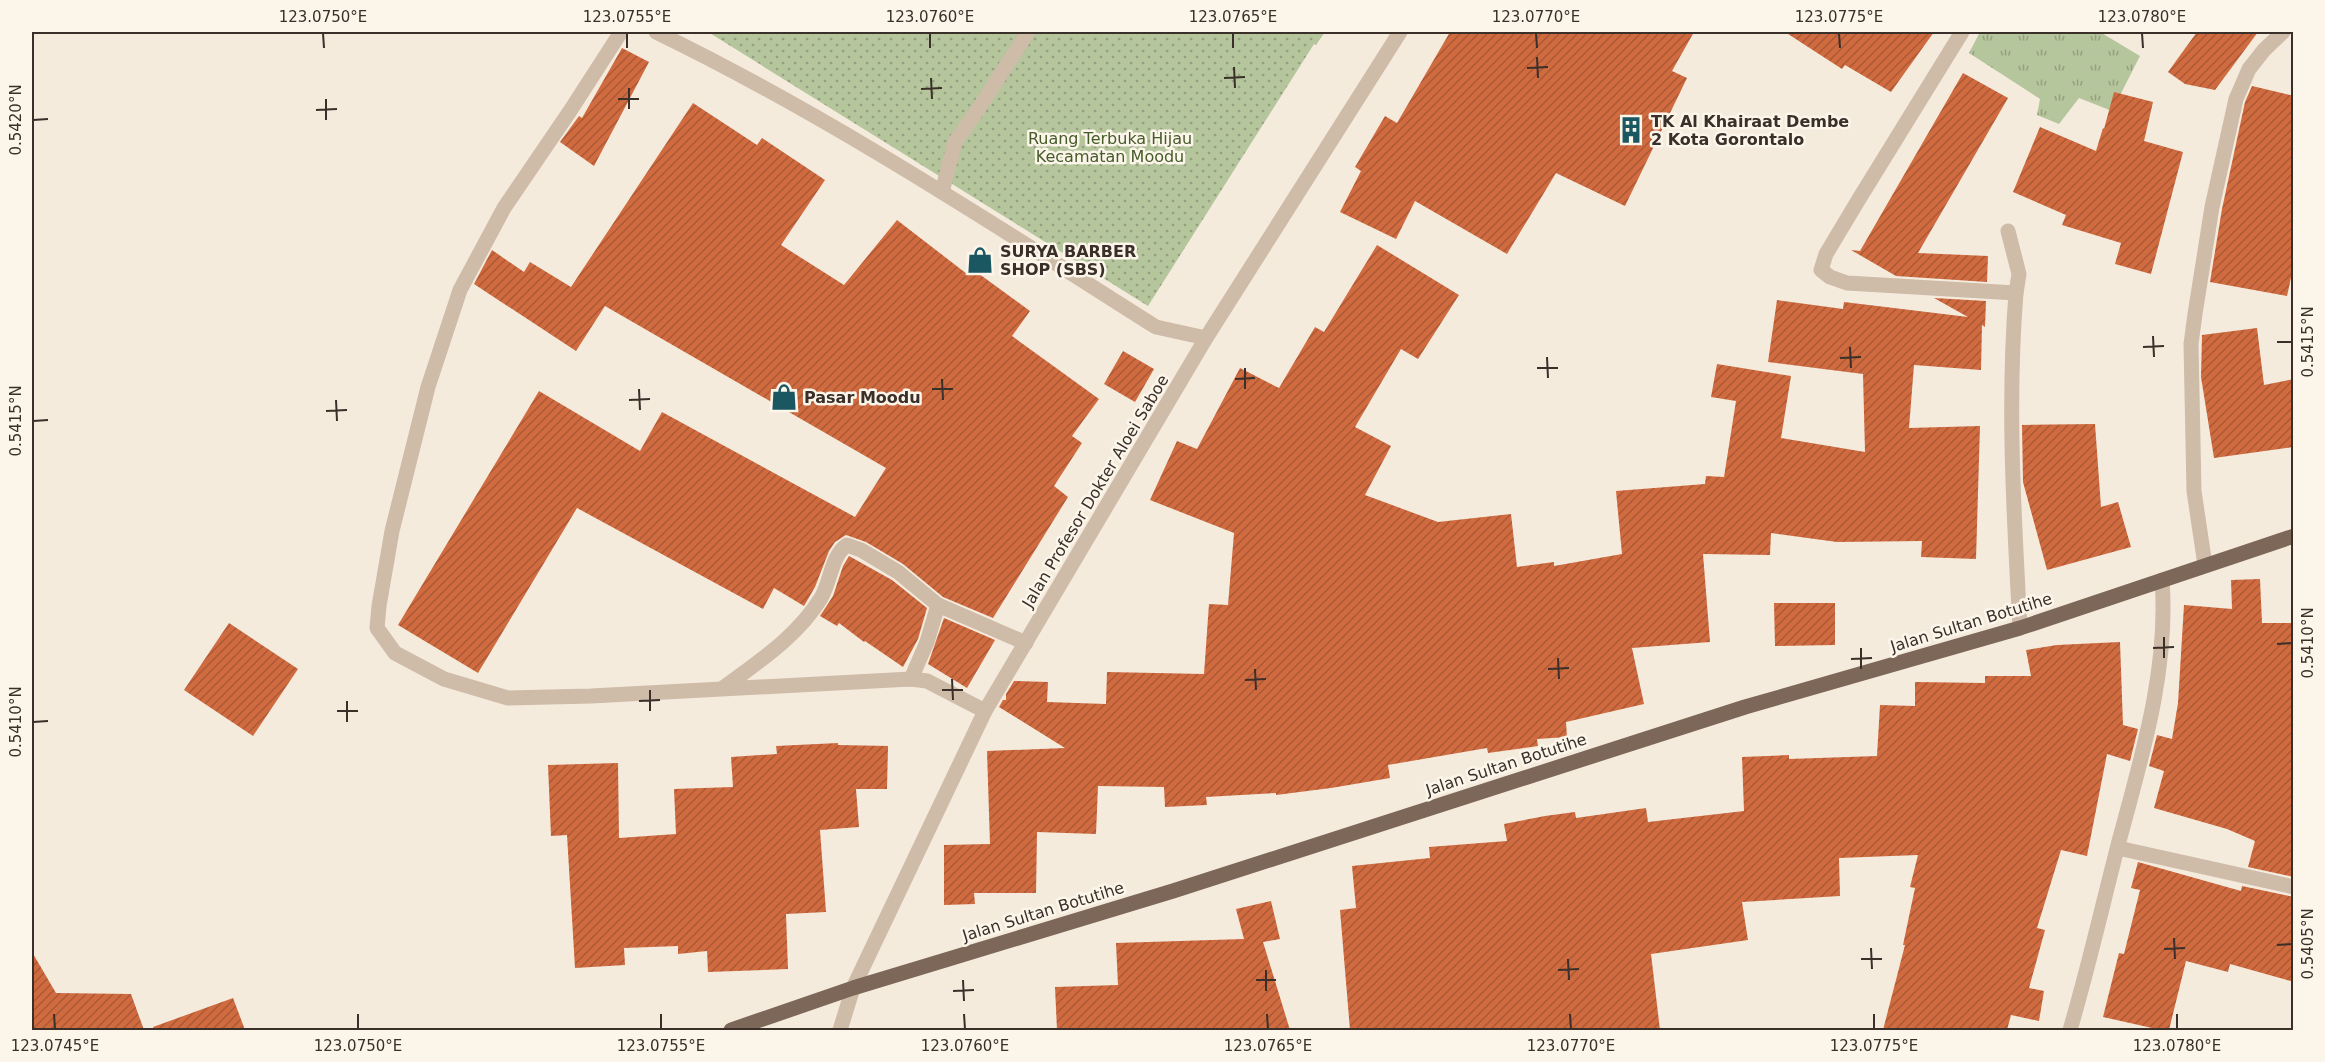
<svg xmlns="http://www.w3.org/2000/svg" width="2325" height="1062" font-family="'DejaVu Sans',sans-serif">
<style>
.grass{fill:url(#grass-tufts)}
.garden{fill:url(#garden-dots)}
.building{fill:url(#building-hatch)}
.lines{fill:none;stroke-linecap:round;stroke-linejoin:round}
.minor{stroke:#cebba8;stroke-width:15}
.major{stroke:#7d6758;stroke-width:15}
.ticks{fill:none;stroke:#3a2f29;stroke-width:2}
.labels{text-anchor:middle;stroke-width:5;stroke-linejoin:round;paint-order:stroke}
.poi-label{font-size:16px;font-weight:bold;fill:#3a2f29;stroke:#fbf5ea;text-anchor:start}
.park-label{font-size:16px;fill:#465b2a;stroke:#fbf5ea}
.street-label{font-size:16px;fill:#3a2f29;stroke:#fbf5ea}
.neatline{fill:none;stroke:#3a2f29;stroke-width:2}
.ticks-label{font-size:15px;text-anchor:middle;fill:#3a2f29}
</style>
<defs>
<pattern id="grass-tufts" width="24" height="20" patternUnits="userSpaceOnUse" patternTransform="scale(1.5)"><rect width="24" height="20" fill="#b5c59c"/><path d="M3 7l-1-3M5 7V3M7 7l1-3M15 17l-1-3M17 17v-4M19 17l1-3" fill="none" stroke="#94a07f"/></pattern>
<pattern id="garden-dots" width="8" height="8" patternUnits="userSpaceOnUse" patternTransform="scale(1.5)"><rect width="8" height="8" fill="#b5c59c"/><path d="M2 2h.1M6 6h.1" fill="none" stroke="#94a07f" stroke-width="1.8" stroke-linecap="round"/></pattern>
<pattern id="building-hatch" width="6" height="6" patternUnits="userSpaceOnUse" patternTransform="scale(1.5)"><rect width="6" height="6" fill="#d06b40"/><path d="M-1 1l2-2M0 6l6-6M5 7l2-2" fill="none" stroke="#aa5836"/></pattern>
</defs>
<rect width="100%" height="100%" fill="#f5ebdd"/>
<polygon class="grass" points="1980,32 2100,32 2140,56 2112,111 2079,98 2059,124 2037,115 2040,99 1969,53"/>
<polygon class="garden" points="708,32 1325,32 1316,45 1314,44 1148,306"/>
<g class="building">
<polygon points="1450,32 1694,32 1672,71 1687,78 1625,206 1556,173 1507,254 1415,201 1396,239 1340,212 1361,171 1355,167 1385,116 1397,123"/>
<polygon points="1785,32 1934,32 1891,92 1845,65 1842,69"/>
<polygon points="2197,32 2258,32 2215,90 2185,84 2168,72"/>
<polygon points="622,48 649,62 594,166 560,142 579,116 582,118"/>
<polygon points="1963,73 2008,98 1918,253 1988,256 1987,282 1896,276 1851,250 1860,251"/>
<polygon points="2252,86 2294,96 2294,264 2287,296 2210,282 2222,209 2245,102"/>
<polygon points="2114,92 2153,102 2144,141 2183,152 2151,274 2115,264 2121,243 2062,225 2066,215 2013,192 2040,127 2096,151 2103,128 2104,129"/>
<polygon points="693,103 757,145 762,138 825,180 781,245 844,285 897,220 967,274 971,268 1030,311 1012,336 1099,399 1072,436 1082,443 1054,486 1068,497 993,618 943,597 903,564 866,542 846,535 835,542 829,551 815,587 804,606 774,588 763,609 577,508 478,673 398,625 539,391 640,451 662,412 855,517 886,468 605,306 576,351 474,284 492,250 524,272 530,262 571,287"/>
<polygon points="1377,245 1459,295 1418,359 1401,349 1355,427 1391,446 1365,495 1438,522 1511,514 1517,567 1554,562 1554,566 1622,554 1616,491 1705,484 1706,476 1724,477 1736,401 1711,397 1717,364 1791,376 1781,438 1865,452 1863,374 1768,362 1777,300 1843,309 1844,302 1968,317 1934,298 1986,301 1985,327 1982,325 1981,370 1914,365 1909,428 1980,426 1976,559 1921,557 1922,541 1837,542 1771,533 1770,555 1703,554 1710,642 1632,648 1644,704 1566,722 1567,737 1537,739 1538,746 1488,753 1487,748 1388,765 1390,778 1331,788 1276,795 1276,793 1206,797 1207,805 1165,807 1164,787 1098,786 1096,834 1037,832 1036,893 974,893 975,904 944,905 944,845 990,844 987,751 1065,748 999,707 1003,700 1006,700 1006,694 1014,681 1048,682 1047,702 1106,704 1107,672 1204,674 1209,604 1228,605 1234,533 1150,500 1177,441 1197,449 1240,368 1279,388 1315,327 1324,332"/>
<polygon points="2257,328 2264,385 2294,379 2294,447 2214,458 2201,377 2202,335"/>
<polygon points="1123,351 1154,369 1135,402 1104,384"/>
<polygon points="2095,424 2101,507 2118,502 2131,547 2047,570 2023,482 2022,425"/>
<polygon points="849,556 892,580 927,608 918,639 903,667 865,641 864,642 839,623 837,626 820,616 833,596 843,566"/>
<polygon points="2260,579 2262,623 2294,623 2294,877 2248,867 2255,841 2227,829 2154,808 2164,771 2149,766 2157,735 2172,739 2178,703 2184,605 2232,609 2231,580"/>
<polygon points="1774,603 1835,603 1835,645 1775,646"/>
<polygon points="944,618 995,640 967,688 928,664"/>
<polygon points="229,623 298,669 253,736 184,690"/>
<polygon points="2120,642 2123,725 2138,729 2130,761 2107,754 2087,856 2061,850 2037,928 2045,930 2029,988 2044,991 2039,1021 2011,1015 2007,1030 1883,1030 1905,945 1903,945 1915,888 1910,887 1918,855 1839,858 1840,896 1742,902 1748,940 1651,954 1660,1030 1350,1030 1340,910 1356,908 1352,866 1430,858 1429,847 1507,841 1504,824 1545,816 1575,812 1576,818 1646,808 1648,822 1744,811 1742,757 1789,755 1789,759 1877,756 1880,705 1915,706 1915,682 1985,683 1985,676 2031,676 2026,650 2057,645"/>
<polygon points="838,743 838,745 888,746 887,789 856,789 859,827 820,830 826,912 786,914 788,969 708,972 707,951 678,954 678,946 624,948 625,965 575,968 567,835 551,836 548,765 618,763 619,838 676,834 674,789 733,787 731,757 777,754 776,746"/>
<polygon points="2138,862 2241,891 2242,886 2294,897 2294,982 2230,964 2228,972 2186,961 2169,1030 2161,1030 2103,1017 2119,953 2124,954 2140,890 2131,888"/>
<polygon points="1271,901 1280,939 1263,942 1290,1030 1057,1030 1055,987 1118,985 1116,943 1244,939 1236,909"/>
<polygon points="32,952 56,993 131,994 144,1030 32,1030"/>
<polygon points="233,998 245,1030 154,1030 153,1027"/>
</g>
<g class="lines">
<g class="minor">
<polyline points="621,32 570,111 504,208 460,290 428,387 392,531 379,606 377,628 395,653 444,679 508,698 591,696 911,679 927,681 985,711"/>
<path d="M656,32C831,117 993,224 1156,327L1206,338"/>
<path d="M1962,32L1859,199L1826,254L1821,270L1830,277L1847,283L2016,293C2007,405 2014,516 2020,628"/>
<polyline points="942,192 955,142 977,111 1028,32"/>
<polyline points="2008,231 2019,274 2016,293"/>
<polyline points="2205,565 2194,491 2191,344 2195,314 2212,207 2236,99 2249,69 2264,50 2283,32"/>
<polyline points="911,679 927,642 938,605"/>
<path d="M723,688C758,662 798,636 821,598C831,581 831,556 847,545L861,550L898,572L938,605L1026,643"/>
<polyline points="2118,848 2294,887"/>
<polyline points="840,1030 853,988 985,711 1206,338 1400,32"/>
<path d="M2070,1030C2088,969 2102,907 2118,845C2141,759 2169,670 2162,580"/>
</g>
<polyline class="major" points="731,1030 853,988 1173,891 1745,707 2020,628 2294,536"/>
</g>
<path class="ticks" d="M323,33L324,48M627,33V48M930,33V48M1233,33V48M1536,33L1537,48M1839,33L1840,48M2142,33L2143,48M1537,57L1538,78M1234,67L1235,88M1527,68L1548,67M931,78L932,99M1224,78L1245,77M629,88V109M921,89L942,88M326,99V120M618,99H639M316,110L337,109M33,120L48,119M2153,336L2154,357M2277,342H2292M1850,347L1851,368M2143,347L2164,346M1547,357L1548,378M1840,358L1861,357M1245,368V389M1537,368H1558M942,379L943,400M1235,379L1255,378M639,389L640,410M932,389H953M336,400L337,421M629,400L650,399M326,411L347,410M33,421L48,420M2164,637V658M2277,644L2292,643M1861,648V669M2153,648L2174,647M1558,658L1559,679M1851,659L1872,658M1255,669L1256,690M1548,669L1569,668M952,679L953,700M1245,680L1266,679M650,690V711M942,690H963M347,701V722M639,701L660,700M337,711H358M33,722L48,721M2174,938L2175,959M2277,945L2292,944M1871,948L1872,969M2164,949L2185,948M1568,959L1569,980M1861,959H1882M1266,970V991M1558,970L1579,969M963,980L964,1001M1256,980H1276M953,991L974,990M54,1014L55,1029M358,1014V1029M661,1014V1029M964,1014L965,1029M1267,1014L1268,1029M1570,1014L1571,1029M1874,1014V1029M2177,1014V1029"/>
<defs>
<symbol id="building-bare" viewBox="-9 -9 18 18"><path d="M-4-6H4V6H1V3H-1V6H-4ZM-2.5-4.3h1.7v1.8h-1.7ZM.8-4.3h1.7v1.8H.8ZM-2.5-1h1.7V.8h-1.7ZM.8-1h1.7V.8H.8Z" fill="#1a5760" stroke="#fbf5ea" stroke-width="2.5" paint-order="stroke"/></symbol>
<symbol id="shop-bare" viewBox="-9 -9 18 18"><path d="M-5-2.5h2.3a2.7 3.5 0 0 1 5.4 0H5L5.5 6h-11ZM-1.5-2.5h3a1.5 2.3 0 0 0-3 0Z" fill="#1a5760" stroke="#fbf5ea" stroke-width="2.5" paint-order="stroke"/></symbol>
</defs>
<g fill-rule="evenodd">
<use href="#building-bare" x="1612" y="111" width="38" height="38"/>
<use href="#shop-bare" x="961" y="241" width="38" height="38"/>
<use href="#shop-bare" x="765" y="378" width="38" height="38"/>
</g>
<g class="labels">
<g class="poi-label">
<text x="1651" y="127">TK Al Khairaat Dembe<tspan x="1651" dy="18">2 Kota Gorontalo</tspan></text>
<text x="1000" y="257">SURYA BARBER<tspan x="1000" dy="18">SHOP (SBS)</tspan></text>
<text x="804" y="403">Pasar Moodu</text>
</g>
<g class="park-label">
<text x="1110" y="144">Ruang Terbuka Hijau<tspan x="1110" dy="18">Kecamatan Moodu</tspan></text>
</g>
<g class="street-label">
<text transform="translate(1095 491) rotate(-59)" y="6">Jalan Profesor Dokter Aloei Saboe</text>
<text transform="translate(1971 622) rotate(-17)" y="6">Jalan Sultan Botutihe</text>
<text transform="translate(1506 764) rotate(-18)" y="6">Jalan Sultan Botutihe</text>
<text transform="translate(1043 911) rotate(-17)" y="6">Jalan Sultan Botutihe</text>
</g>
</g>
<rect width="2325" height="1062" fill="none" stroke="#fbf5ea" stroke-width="66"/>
<rect x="33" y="33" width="2259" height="996" class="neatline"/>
<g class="ticks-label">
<text x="323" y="22">123.0750°E</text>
<text x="627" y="22">123.0755°E</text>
<text x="930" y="22">123.0760°E</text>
<text x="1233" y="22">123.0765°E</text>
<text x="1536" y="22">123.0770°E</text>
<text x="1839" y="22">123.0775°E</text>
<text x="2142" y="22">123.0780°E</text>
<text transform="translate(16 120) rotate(-90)" y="5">0.5420°N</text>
<text transform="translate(2308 342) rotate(-90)" y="5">0.5415°N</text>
<text transform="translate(16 421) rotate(-90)" y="5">0.5415°N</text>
<text transform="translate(2308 643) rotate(-90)" y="5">0.5410°N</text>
<text transform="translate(16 722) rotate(-90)" y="5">0.5410°N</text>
<text transform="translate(2308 944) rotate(-90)" y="5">0.5405°N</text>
<text x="55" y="1051">123.0745°E</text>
<text x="358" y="1051">123.0750°E</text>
<text x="661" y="1051">123.0755°E</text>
<text x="965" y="1051">123.0760°E</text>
<text x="1268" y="1051">123.0765°E</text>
<text x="1571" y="1051">123.0770°E</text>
<text x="1874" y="1051">123.0775°E</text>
<text x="2177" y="1051">123.0780°E</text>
</g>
</svg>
